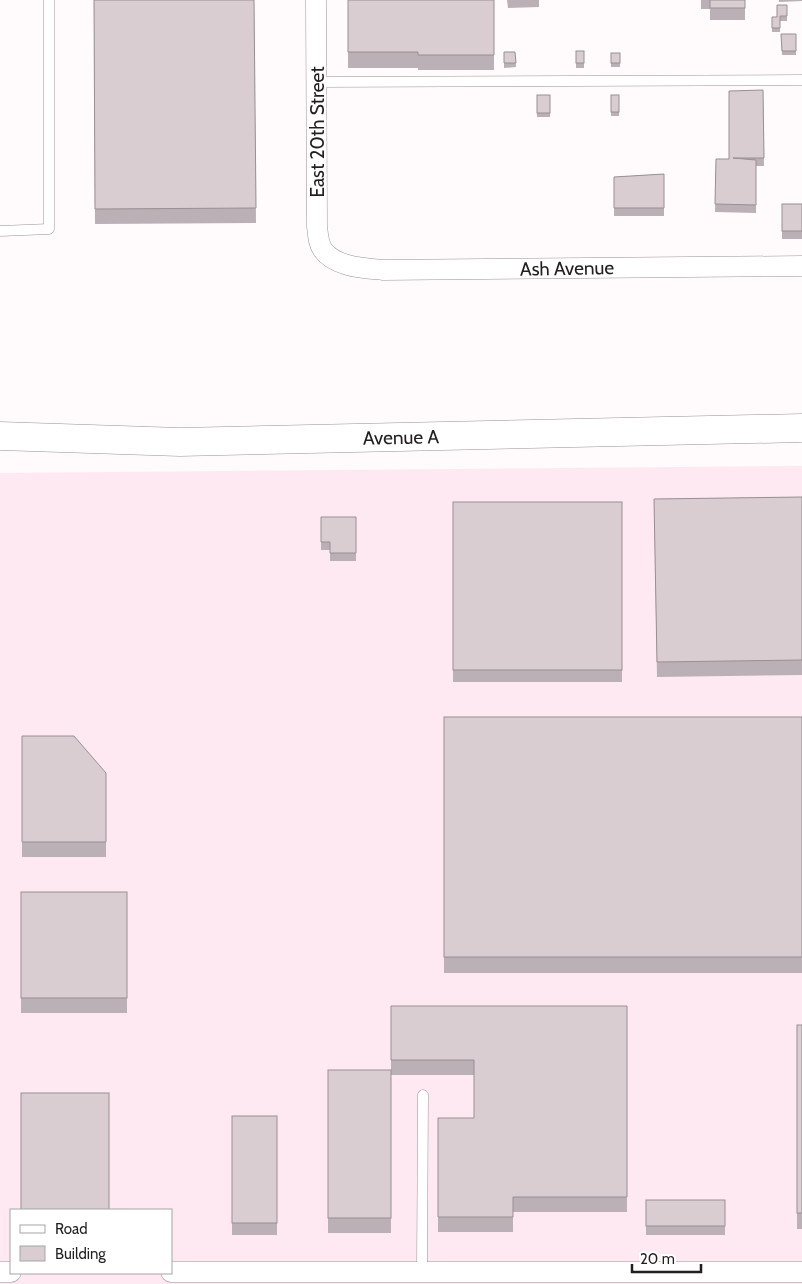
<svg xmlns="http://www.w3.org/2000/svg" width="802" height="1284" font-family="Cabin,sans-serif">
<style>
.built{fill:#fee9f2;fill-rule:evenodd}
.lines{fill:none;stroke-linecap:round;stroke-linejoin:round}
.service-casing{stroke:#9d9297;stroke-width:11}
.minor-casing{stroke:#9d9297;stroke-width:21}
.secondary-casing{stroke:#9d9297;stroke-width:29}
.service{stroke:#fff;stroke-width:10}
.minor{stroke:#fff;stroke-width:20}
.secondary{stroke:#fff;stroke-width:28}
.wall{fill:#bbb0b5}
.building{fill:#d9cdd2;stroke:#989093}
.labels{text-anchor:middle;stroke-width:4.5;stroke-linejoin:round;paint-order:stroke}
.street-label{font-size:19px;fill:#231f20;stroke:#fff}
</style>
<rect width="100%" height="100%" fill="#fffafc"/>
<path class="built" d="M802,466V1284H0V473ZM11,1210H171V1273H11Z"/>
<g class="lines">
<defs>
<g id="service">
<polyline points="316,82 802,80"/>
<polyline points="0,231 49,229 49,0"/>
<polyline points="422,1272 423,1095"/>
</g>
<g id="minor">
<path d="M316,0L317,226C318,234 318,243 323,250C335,267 364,268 383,270L802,266"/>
<polyline points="0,1272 11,1272"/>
<polyline points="171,1272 802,1272"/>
</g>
<polyline id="secondary" points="0,436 180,442 802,428"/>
</defs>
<use href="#service" class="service-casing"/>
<use href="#minor" class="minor-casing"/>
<use href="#secondary" class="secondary-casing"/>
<use href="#service" class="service"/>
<use href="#minor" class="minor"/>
<use href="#secondary" class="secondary"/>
</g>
<g class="wall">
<polygon points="94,0 254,0 256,223 95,224"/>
<polygon points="348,0 494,0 494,70 418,70 418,68 348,68"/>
<polygon points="507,0 539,0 539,7 508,8"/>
<polygon points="701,0 745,0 745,20 710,20 710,9 701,9"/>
<polygon points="779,0 802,0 802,1 779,2"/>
<polygon points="787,5 787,21 780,21 780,32 772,32 772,17 777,17"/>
<polygon points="781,34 796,34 796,55 782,55"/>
<rect x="576" y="51" width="8" height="17"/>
<polygon points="504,52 515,52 516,67 504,68"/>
<rect x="611" y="53" width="9" height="14"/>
<polygon points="763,90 764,166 756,166 756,213 715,212 716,159 729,159"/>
<rect x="537" y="95" width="13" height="22"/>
<rect x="611" y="95" width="8" height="21"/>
<polygon points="664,174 664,216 614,216 614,177"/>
<rect x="782" y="204" width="20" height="35"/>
<polygon points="802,497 802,675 657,677 654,499"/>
<rect x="453" y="502" width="169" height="180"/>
<polygon points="321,517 356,517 356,561 330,561 330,550 321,550"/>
<rect x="444" y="717" width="358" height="256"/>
<polygon points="22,736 106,773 106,857 22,857"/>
<rect x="21" y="892" width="106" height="121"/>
<polygon points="391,1006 627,1006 627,1212 513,1212 513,1232 438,1232 438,1118 474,1118 474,1075 391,1075 391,1233 328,1233 328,1070 391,1070"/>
<rect x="797" y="1025" width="5" height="204"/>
<rect x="232" y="1116" width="45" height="119"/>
<rect x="646" y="1200" width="79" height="35"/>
</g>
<g class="building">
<polygon points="94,0 254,0 256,208 95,209"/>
<polygon points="348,0 494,0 494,55 418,55 418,52 348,52"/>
<rect x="710" y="0" width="35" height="8"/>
<polygon points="777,5 787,5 787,16 780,16 780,28 772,28 772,17 777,17"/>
<polygon points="781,34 796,34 796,51 782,51"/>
<rect x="576" y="51" width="8" height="12"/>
<polygon points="504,52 515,52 516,63 504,63"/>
<rect x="611" y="53" width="9" height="10"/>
<polygon points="763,90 764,158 733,158 756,160 756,205 715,204 716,159 729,159 729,91"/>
<rect x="537" y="95" width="13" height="18"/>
<rect x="611" y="95" width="8" height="17"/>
<polygon points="664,174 664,208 614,208 614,177"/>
<rect x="782" y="204" width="20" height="27"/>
<polygon points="802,497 802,660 657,662 654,499"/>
<rect x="453" y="502" width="169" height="168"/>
<polygon points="321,517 356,517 356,553 330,553 330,542 321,542"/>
<rect x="444" y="717" width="358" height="240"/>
<polygon points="22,736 74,736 106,773 106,842 22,842"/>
<rect x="21" y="892" width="106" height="106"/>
<polygon points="391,1006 627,1006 627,1197 513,1197 513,1217 438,1217 438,1118 474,1118 474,1060 391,1060"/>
<rect x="797" y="1025" width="5" height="188"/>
<rect x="328" y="1070" width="63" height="148"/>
<rect x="21" y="1093" width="88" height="117"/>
<rect x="232" y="1116" width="45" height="107"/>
<rect x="646" y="1200" width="79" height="26"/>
</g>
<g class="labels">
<g class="street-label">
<text transform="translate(317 132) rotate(-90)" y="7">East 20th Street</text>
<text transform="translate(567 268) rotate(-1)" y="7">Ash Avenue</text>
<text transform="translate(401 437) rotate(-1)" y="7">Avenue A</text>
</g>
</g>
<rect x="10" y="1209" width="162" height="65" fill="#ffffff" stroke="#a7a5a6"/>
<rect x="20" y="1225" width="25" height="8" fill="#ffffff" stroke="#a7a5a6"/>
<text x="55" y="1234" font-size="15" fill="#231f20">Road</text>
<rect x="20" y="1246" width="25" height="15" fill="#d9cdd2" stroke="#a7a5a6"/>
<text x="55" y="1259" font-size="15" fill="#231f20">Building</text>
<path d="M632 1264v8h69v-8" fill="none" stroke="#231f20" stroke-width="2.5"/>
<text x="640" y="1264" font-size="15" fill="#231f20" stroke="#ffffff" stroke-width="4" paint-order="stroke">20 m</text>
</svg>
